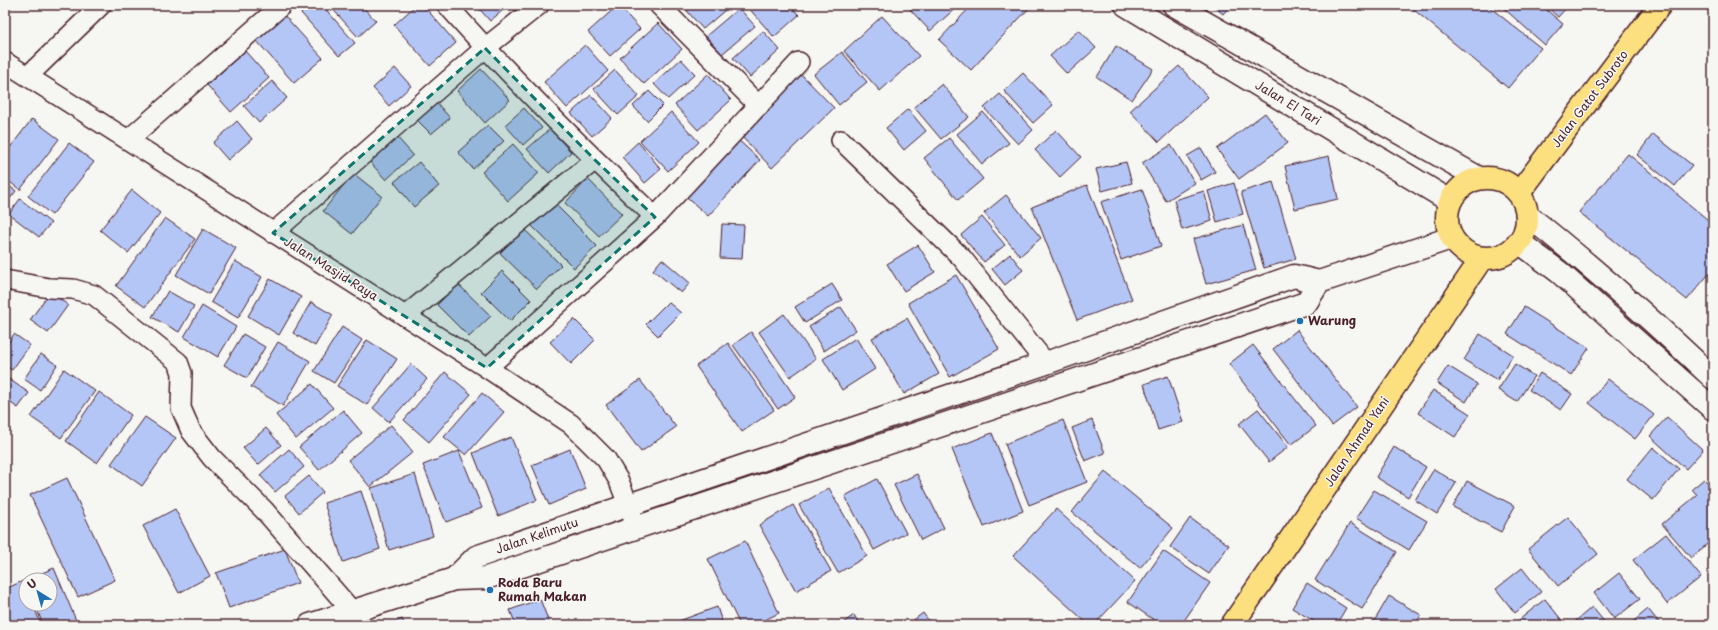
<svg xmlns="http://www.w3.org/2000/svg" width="1718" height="630" font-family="'Playpen Sans',sans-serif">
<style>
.building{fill:#b4c6f6;stroke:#4a1f2b}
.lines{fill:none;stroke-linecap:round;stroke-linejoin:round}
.street-casing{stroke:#4a1f2b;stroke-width:22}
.secondary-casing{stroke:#4a1f2b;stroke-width:25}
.highway-casing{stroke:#4a1f2b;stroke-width:25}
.street{stroke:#f6f6f2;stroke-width:19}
.secondary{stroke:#f6f6f2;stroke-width:22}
.highway{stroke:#fce080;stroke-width:22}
.marked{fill:#0f766e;fill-opacity:0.2;stroke:#0f766e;stroke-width:3;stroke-dasharray:8 5;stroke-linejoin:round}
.poi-dot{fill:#1f6fb2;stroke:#f6f6f2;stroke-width:1.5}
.labels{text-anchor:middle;stroke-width:3;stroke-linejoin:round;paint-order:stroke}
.street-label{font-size:12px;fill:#4a1f2b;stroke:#f6f6f2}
.poi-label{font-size:12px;font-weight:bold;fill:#4a1f2b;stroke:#f6f6f2;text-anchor:start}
</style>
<rect width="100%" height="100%" fill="#f6f6f2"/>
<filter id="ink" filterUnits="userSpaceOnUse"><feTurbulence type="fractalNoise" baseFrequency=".025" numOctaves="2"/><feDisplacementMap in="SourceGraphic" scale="8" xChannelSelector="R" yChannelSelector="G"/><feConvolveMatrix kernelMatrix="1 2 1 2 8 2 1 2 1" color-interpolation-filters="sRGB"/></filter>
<g filter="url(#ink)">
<g class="building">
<polygon points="294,5 322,5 355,43 339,56"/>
<polygon points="329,5 361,5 376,21 358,37"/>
<polygon points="416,5 423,5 456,43 430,66 394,25"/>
<polygon points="476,5 509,5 490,21"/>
<polygon points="618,5 640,29 610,56 588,32"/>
<polygon points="694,5 731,5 703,29 687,11"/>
<polygon points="746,5 789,5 799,15 774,37"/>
<polygon points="906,5 959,5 930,31"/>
<polygon points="972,5 1032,5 971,70 939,40"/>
<polygon points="1212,5 1231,5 1223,14"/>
<polygon points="1417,5 1487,5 1541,48 1508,88 1413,9"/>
<polygon points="1500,5 1541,5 1563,24 1545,45"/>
<polygon points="1545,5 1569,5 1558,17"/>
<polygon points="739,8 755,26 722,54 706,36"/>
<polygon points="283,14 323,58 294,83 255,39"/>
<polygon points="882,16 919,56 880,91 844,51"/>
<polygon points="658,23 682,49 644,84 620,58"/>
<polygon points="1079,30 1096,48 1067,74 1050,56"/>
<polygon points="763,31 780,50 750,77 733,58"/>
<polygon points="585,45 608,71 567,108 544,82"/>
<polygon points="1116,46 1153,69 1132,100 1097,77"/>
<polygon points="245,51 269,78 231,112 207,85"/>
<polygon points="842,52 867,82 839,105 814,74"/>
<polygon points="681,59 695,74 668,99 654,84"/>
<polygon points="1179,66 1208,97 1159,142 1130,111"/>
<polygon points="395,68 411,86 389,106 373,88"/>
<polygon points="481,69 510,100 485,123 457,91"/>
<polygon points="615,70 639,96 618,115 594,89"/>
<polygon points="800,73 834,108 772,168 738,133"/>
<polygon points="1023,73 1053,105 1033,123 1004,91"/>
<polygon points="708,74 731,100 698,130 675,105"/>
<polygon points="272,81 287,98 259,123 244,106"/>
<polygon points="942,84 969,117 941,139 914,107"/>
<polygon points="649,91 663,105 647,121 633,106"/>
<polygon points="1000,94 1033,130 1018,144 984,108"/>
<polygon points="591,95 612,118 592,136 571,113"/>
<polygon points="436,102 450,118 431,134 417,120"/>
<polygon points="524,108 542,128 523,145 505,125"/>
<polygon points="908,109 926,131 904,150 886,128"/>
<polygon points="671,112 699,142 668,171 640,141"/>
<polygon points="983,112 1009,143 982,164 957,134"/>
<polygon points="1265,113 1288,143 1239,179 1217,149"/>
<polygon points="32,119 59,139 20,190 5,178 5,154"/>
<polygon points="237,121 252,139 228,160 213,143"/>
<polygon points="488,125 504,141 473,169 458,152"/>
<polygon points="550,129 571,152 549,173 527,149"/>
<polygon points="1056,130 1081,157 1060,177 1035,150"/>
<polygon points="1653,134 1692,165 1675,186 1637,155"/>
<polygon points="396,136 413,155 386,180 369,161"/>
<polygon points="734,136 760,160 708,216 682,193"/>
<polygon points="949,138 983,179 958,200 924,158"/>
<polygon points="638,142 661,169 645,183 622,157"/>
<polygon points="69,143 94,162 52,215 28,196"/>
<polygon points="513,144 539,173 508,201 482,172"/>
<polygon points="1171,145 1195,183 1166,201 1142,163"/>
<polygon points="1201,148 1215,172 1201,180 1187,156"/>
<polygon points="1628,154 1713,224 1713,269 1687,300 1579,212"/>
<polygon points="1329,156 1338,199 1295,209 1285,166"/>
<polygon points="419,162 439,186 414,207 394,182"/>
<polygon points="1126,162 1132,183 1102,191 1096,169"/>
<polygon points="353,173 382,196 352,234 323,211"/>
<polygon points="588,179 622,214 599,236 565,203"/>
<polygon points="1273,182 1296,259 1264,268 1241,192"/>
<polygon points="5,183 16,191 5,205"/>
<polygon points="1234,183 1243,214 1217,222 1208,191"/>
<polygon points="1087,185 1132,299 1077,320 1032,207"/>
<polygon points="1142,189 1161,246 1121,260 1101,202"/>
<polygon points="132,190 160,213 128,253 100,230"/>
<polygon points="1204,191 1212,221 1182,230 1174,200"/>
<polygon points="1006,195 1041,238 1020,256 984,213"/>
<polygon points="20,199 51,223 39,237 9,214"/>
<polygon points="551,200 597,246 574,268 528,222"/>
<polygon points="982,217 1005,245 984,262 961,235"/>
<polygon points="165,218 195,239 145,307 116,286"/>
<polygon points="722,224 744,225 742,259 720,258"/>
<polygon points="1243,225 1256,270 1206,284 1193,239"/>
<polygon points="203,229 236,248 209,294 176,275"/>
<polygon points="524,229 561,265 537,289 500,253"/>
<polygon points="918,245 935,272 904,291 887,264"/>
<polygon points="1010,254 1023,270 1005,285 992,269"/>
<polygon points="662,259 690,283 681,293 653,270"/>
<polygon points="235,261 262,277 238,318 211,302"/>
<polygon points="502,271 531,300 510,321 481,292"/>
<polygon points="956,275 999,349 950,377 908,303"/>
<polygon points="270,279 301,297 279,335 248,316"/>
<polygon points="458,284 491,316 469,337 437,305"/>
<polygon points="832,284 842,300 805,323 795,307"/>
<polygon points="168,291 194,306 179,332 152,317"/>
<polygon points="50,292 68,305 48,333 30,320"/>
<polygon points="311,302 333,315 315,346 293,333"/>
<polygon points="668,302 681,313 658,336 646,324"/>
<polygon points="202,306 236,327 218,357 184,337"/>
<polygon points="841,307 856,330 824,351 809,327"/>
<polygon points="1524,307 1589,348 1571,375 1507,334"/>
<polygon points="784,314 816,359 790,377 759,332"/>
<polygon points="907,318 939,374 904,394 872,338"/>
<polygon points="574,319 595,340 571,364 550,342"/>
<polygon points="342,327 362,340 334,383 314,371"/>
<polygon points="1297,330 1357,407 1332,426 1273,349"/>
<polygon points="751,332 795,397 778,409 733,345"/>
<polygon points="14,334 30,345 12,370 5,366 5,348"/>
<polygon points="243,334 265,347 247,378 224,365"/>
<polygon points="1480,334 1513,355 1497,380 1464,360"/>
<polygon points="856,338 875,369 842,390 823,359"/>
<polygon points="367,340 397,359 367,405 337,386"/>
<polygon points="278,342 310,361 283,406 251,387"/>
<polygon points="728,343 774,410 742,432 696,366"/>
<polygon points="1253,345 1316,426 1291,445 1229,364"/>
<polygon points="41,354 57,365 40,390 24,379"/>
<polygon points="411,364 427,379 389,422 373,408"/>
<polygon points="1515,364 1534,376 1517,402 1498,390"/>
<polygon points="1448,366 1477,384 1466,402 1437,383"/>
<polygon points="64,369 95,391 61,438 31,417"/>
<polygon points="445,372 471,394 429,442 404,420"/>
<polygon points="1540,373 1572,394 1561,410 1529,390"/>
<polygon points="1168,376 1183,422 1158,430 1144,384"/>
<polygon points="6,377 29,393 18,408 5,399"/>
<polygon points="1608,379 1654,415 1635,439 1589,403"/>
<polygon points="640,380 676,427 641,452 606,405"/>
<polygon points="312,384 333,408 296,439 276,415"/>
<polygon points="1433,390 1470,414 1455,437 1418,413"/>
<polygon points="99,392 131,415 97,463 66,441"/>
<polygon points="482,393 504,412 466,455 444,437"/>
<polygon points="1258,409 1288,447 1269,462 1239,424"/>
<polygon points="343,410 362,433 319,470 299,447"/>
<polygon points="145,417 176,438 142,486 111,464"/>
<polygon points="1667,417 1703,450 1686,469 1650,436"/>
<polygon points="1063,420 1087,482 1029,505 1005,444"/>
<polygon points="1092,420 1105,453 1085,461 1072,428"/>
<polygon points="391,425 413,452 370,487 348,460"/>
<polygon points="266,428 281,445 258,465 243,448"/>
<polygon points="992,433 1023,511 984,527 952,449"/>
<polygon points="511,437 537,500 498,516 473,453"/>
<polygon points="1394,447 1426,467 1408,497 1376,477"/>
<polygon points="1653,447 1679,469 1653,500 1627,479"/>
<polygon points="289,449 304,467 275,492 260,475"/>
<polygon points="570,449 586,489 549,505 532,465"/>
<polygon points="459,451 482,508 446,522 423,465"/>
<polygon points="1434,469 1456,483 1437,514 1415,500"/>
<polygon points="1105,472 1173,528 1140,568 1072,512"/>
<polygon points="415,474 433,536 389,550 371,488"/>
<polygon points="917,474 944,528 921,540 894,485"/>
<polygon points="309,476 323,492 299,513 285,496"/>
<polygon points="67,478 115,580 78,597 30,495"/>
<polygon points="877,479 906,533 874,550 845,496"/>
<polygon points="1704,479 1709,484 1713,481 1713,539 1691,558 1662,524 1697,495 1692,489"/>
<polygon points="1467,481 1515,506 1501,532 1453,507"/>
<polygon points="829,488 867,556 838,573 799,505"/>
<polygon points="1374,490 1427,521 1409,550 1356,518"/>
<polygon points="361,491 380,549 343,562 324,503"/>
<polygon points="793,505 831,571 796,591 759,525"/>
<polygon points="175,509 210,576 179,593 143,526"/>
<polygon points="1056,509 1135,581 1094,625 1089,625 1013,556"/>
<polygon points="1568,517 1598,554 1558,586 1528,549"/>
<polygon points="1190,518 1229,545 1209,574 1170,547"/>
<polygon points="1350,523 1397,552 1362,609 1315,580"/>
<polygon points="1666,534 1701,577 1667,604 1633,560"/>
<polygon points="745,541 779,613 755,625 740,625 708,559"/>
<polygon points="285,549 298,583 229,608 216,573"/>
<polygon points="1163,551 1210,583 1181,625 1161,625 1128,602"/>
<polygon points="54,568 78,625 43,625 35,604 50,604 50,580 26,580 26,583 25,580"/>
<polygon points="1522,568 1541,592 1515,613 1496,589"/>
<polygon points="1619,573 1640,599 1614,619 1594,593"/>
<polygon points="23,581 26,588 26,604 33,604 41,625 5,625 5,589"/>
<polygon points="1307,583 1346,608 1336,625 1320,625 1292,608"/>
<polygon points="1389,596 1421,615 1415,625 1372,625"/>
<polygon points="540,599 550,625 516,625 510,610"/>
<polygon points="1545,599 1564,623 1561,625 1515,625 1514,624"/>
<polygon points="717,607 723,625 677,625 676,622"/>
<polygon points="1592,607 1607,625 1571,625"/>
<polygon points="1648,609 1661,625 1629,625"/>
<polygon points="923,613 932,625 907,625"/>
<polygon points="854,615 860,625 840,625"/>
<polygon points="1125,618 1134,625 1119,625"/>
<polygon points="402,619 405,625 389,625"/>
</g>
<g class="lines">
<defs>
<g id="street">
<path d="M447,5C512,79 583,149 655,217"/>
<polyline points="659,5 759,106"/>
<polyline points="5,62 487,368 571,424 606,459 619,481 637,528"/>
<polyline points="28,76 101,5"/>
<polyline points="129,139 282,5"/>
<polyline points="841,140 962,258 1046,363"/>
<polyline points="273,233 485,48 539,5"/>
<polyline points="5,280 49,288 73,289 94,295 178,362 182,373 181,408 191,431 212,458 264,510 352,611"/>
<polyline points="405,316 595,160"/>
<polyline points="487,368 655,217 799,62"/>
</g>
<g id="secondary">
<polyline points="1126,5 1450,201"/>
<polyline points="1174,5 1479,178"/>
<path d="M1527,215C1592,266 1653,321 1713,378"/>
<polyline points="1519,242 1559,272 1713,409"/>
<polyline points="454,579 476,557 1046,363 1294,276 1319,282 1451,238"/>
<polyline points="310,625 454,579 486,578 1306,303 1319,282"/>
</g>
<g id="highway">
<circle cx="1487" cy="218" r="40"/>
<polyline points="1519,193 1660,5"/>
<polyline points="1232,625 1482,258"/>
</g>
</defs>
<use href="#street" class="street-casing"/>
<use href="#secondary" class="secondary-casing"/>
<use href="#highway" class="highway-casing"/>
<use href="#street" class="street"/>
<use href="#secondary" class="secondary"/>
<use href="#highway" class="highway"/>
</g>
</g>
<path class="marked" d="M485,48L595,160L655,217L487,368L273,233Z"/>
<g class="poi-dot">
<circle cx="1300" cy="321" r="4"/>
<circle cx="490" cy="590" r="4"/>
</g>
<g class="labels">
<g class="street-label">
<text transform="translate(1590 99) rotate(-53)" y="4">Jalan Gatot Subroto</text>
<text transform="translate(1288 103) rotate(31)" y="4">Jalan El Tari</text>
<text transform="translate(331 269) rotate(32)" y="4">Jalan Masjid Raya</text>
<text transform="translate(1357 442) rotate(-56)" y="4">Jalan Ahmad Yani</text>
<text transform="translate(537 536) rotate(-19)" y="4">Jalan Kelimutu</text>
</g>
<g class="poi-label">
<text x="1308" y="325">Warung</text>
<text x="498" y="587">Roda Baru<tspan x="498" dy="14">Rumah Makan</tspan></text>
</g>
</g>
<rect width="1718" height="630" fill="none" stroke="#f6f6f2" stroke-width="20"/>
<rect x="10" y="10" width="1698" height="610" fill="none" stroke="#4a1f2b" stroke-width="1.5" filter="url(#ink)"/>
<g transform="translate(38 592) rotate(323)"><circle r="19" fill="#f6f6f2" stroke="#b1a0a2"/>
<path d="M0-3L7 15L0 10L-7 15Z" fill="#1f6fb2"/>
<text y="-6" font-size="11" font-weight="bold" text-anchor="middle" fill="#4a1f2b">U</text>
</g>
</svg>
